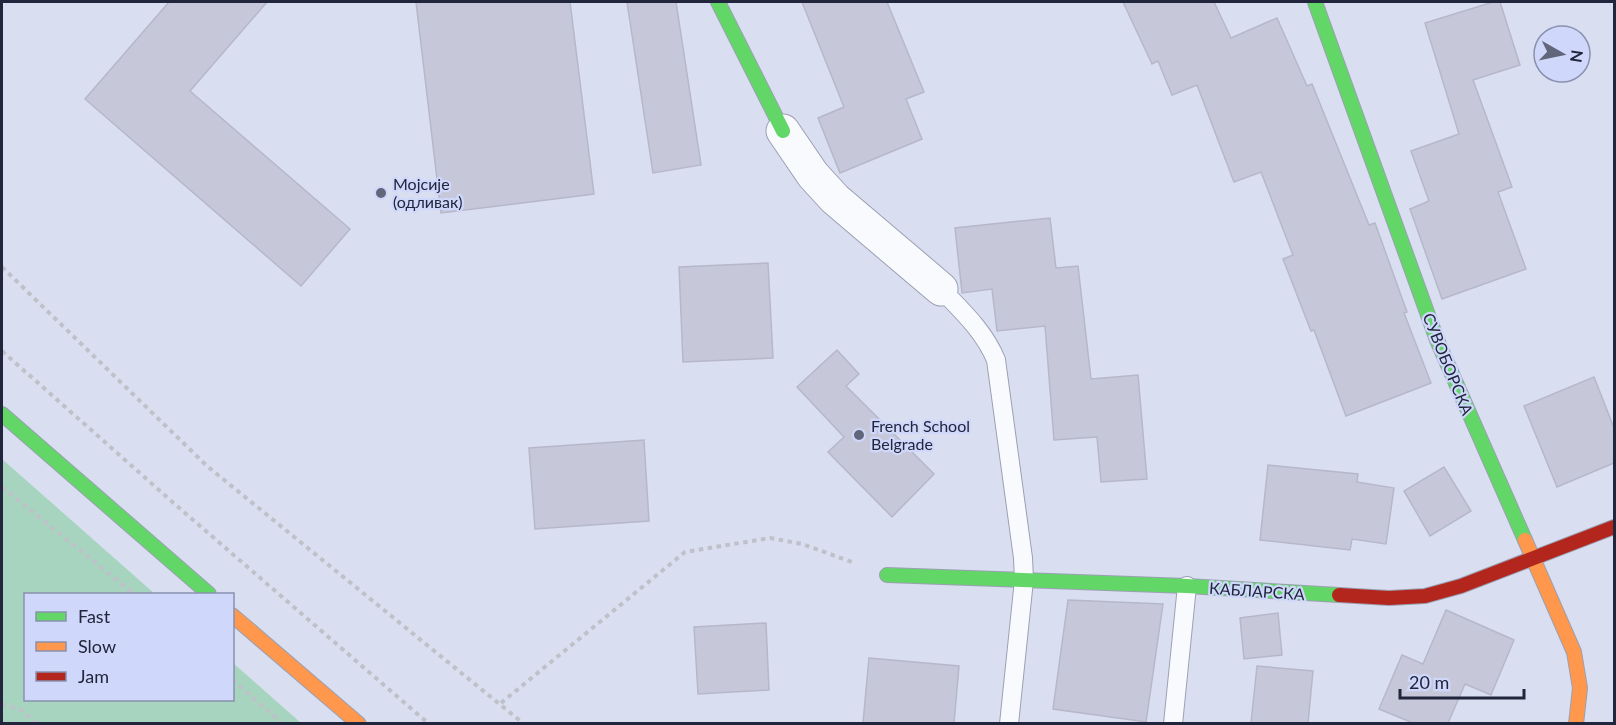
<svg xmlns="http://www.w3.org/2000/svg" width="1616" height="725" font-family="Lato,sans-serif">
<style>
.green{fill:#a6d4bf}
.building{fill:#c7c7da;stroke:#b7b7ca;stroke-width:1.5}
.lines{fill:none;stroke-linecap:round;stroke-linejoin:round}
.lane-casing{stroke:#9ba0b2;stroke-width:20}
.street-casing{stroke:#9ba0b2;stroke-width:35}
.fast-casing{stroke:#9ba0b2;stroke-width:16}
.slow-casing{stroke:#9ba0b2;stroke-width:16}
.jam-casing{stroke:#9ba0b2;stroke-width:16}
.path{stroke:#bfc1c9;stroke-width:4;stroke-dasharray:4.5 4.5;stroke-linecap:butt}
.lane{stroke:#f9fafd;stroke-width:18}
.street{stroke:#f9fafd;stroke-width:33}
.fast{stroke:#63d668;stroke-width:14}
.slow{stroke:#ff974d;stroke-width:14}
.jam{stroke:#b3261e;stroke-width:14}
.poi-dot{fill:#61667b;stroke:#cfd8fb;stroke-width:2}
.labels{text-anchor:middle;stroke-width:4.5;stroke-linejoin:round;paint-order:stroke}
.poi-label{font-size:16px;fill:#21263c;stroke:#cfd8fb;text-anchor:start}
.street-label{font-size:16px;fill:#21263c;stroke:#cfd8fb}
</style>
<rect width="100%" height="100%" fill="#d9def1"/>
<polygon class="green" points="2,459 155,594 26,594 26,700 232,700 233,663 301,723 2,723"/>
<g class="building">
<polygon points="169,2 267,2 190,91 350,229 301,286 85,99"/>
<polygon points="416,2 570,2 594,194 441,213"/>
<polygon points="627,2 676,2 701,165 653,173"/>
<polygon points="802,2 887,2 924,92 906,99 922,139 840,173 818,118 844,107"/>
<polygon points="1123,2 1214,2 1231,38 1277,18 1307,86 1312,84 1369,225 1375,223 1407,312 1404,313 1431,383 1346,416 1314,330 1311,331 1283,259 1293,255 1261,172 1234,182 1197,85 1172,95 1158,61 1152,64"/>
<polygon points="1493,2 1500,2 1520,65 1473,80 1512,187 1498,192 1526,269 1442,299 1410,209 1429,201 1411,151 1459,134 1425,23"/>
<polygon points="1050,218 1056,268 1078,266 1091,379 1138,375 1147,479 1101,482 1097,437 1054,440 1045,326 997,331 992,289 962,293 955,228"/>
<polygon points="768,263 773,358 683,362 679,267"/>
<polygon points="837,350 859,374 846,386 934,474 892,517 828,452 844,437 797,387"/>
<polygon points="1594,377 1614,428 1614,463 1557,487 1524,406"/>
<polygon points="644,440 649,521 535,529 529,448"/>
<polygon points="1268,465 1358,474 1357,482 1394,488 1386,544 1352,539 1350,550 1260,540"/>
<polygon points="1444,467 1471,511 1430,536 1404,491"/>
<polygon points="1068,600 1163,604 1146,722 1053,709"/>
<polygon points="1446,610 1514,640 1491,695 1465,684 1448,723 1413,723 1379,709 1402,655 1423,664"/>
<polygon points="1278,613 1282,655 1244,659 1240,618"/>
<polygon points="766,623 769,690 698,694 694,627"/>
<polygon points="869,658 959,666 954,723 863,723"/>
<polygon points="1257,666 1313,671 1308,723 1251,723"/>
</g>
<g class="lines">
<defs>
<g id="lane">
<path d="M941,289C962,311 984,331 996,360L1023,558L1024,580L1009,724"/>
<polyline points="1173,724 1187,586"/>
</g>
<polyline id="street" points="783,131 813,175 835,199 941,289"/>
<g id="fast">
<polyline points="718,2 783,131"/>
<polyline points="1315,2 1437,340 1525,540"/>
<polyline points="2,414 209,594"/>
<polyline points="887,575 1187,586 1339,595"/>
</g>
<g id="slow">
<polyline points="1525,540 1574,652 1580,688 1576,724"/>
<polyline points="232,615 359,724"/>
</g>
<polyline id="jam" points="1339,595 1389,598 1425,596 1461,586 1614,527"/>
</defs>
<use href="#lane" class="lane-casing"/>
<use href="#street" class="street-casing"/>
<use href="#fast" class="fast-casing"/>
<use href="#slow" class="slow-casing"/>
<use href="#jam" class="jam-casing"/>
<g class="path">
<polyline points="2,267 207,466 524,724"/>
<polyline points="2,351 177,506 429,724"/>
<polyline points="2,487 134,594"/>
<polyline points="232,680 283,724"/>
<polyline points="501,703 685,552 770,538 802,544 852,562"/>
<polyline points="2,704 21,710 38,724"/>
</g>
<use href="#lane" class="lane"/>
<use href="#street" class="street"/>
<use href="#fast" class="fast"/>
<use href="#slow" class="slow"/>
<use href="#jam" class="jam"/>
</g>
<g class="poi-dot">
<circle cx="381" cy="193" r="6"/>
<circle cx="859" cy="435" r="6"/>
</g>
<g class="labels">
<g class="poi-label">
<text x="393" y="190">Мојсије<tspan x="393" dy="18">(одливак)</tspan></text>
<text x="871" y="432">French School<tspan x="871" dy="18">Belgrade</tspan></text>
</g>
<g class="street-label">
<text transform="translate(1448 364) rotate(68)" y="6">СУВОБОРСКА</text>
<text transform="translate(1257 591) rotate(4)" y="6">КАБЛАРСКА</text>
</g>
</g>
<rect width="1616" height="725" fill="none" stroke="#21263c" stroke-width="6"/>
<rect x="24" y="593" width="210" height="108" fill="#cfd8fb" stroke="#8991af" stroke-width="1.5"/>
<rect x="36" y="612" width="30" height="9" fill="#63d668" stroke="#8991af" stroke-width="1.5"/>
<text x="78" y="623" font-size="18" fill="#21263c">Fast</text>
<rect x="36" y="642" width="30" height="9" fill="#ff974d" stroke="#8991af" stroke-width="1.5"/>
<text x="78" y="653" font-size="18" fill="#21263c">Slow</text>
<rect x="36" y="672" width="30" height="9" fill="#b3261e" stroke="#8991af" stroke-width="1.5"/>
<text x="78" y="683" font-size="18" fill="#21263c">Jam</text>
<g transform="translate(1562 54) rotate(99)"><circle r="28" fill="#cfd8fb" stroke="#8991af" stroke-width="1.5"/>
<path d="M0-4.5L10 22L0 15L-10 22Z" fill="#61667b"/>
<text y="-9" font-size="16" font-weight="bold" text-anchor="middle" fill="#21263c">N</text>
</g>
<path d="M1400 689v9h124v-9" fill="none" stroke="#21263c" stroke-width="3"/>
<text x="1409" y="689" font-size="18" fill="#21263c" stroke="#cfd8fb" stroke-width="4.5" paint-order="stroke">20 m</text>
</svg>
